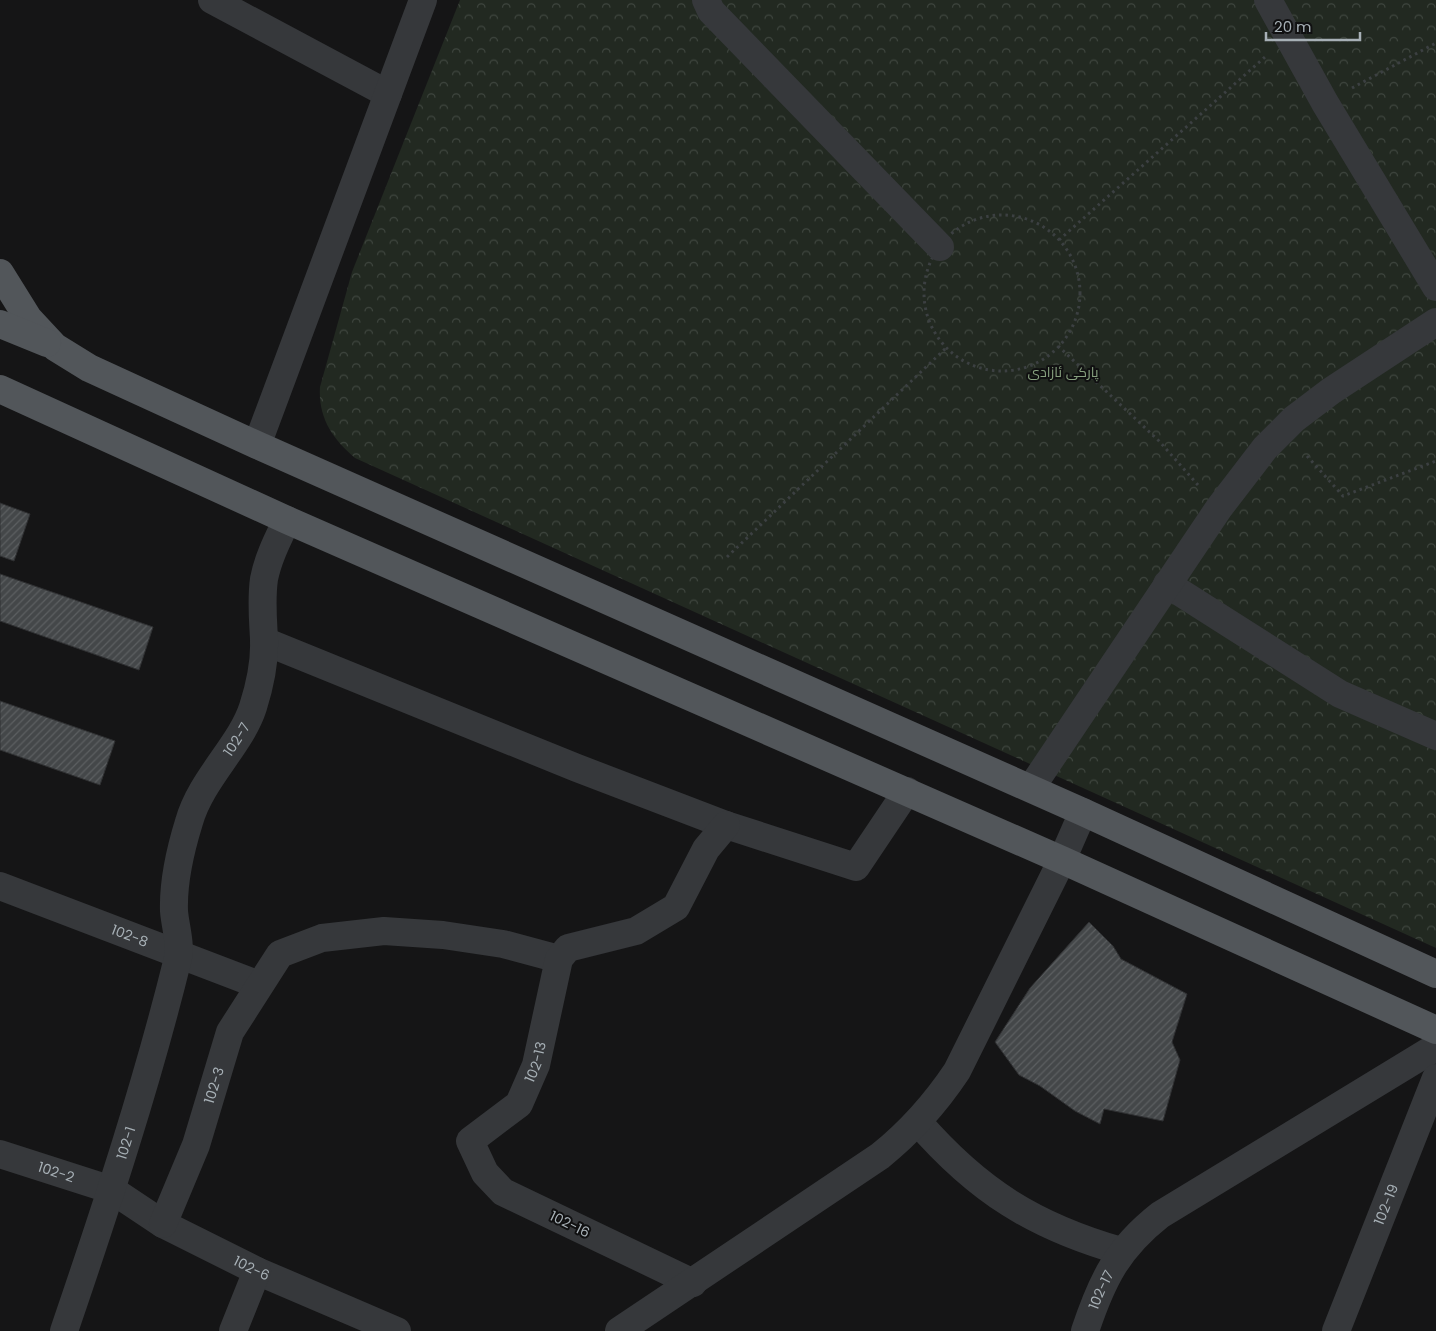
<svg xmlns="http://www.w3.org/2000/svg" width="1436" height="1331" font-family="Poppins,Cairo,sans-serif">
<style>
.park{fill:url(#park-crowns)}
.building{fill:url(#building-hatch);stroke:#2f3032}
.lines{fill:none;stroke-linecap:round;stroke-linejoin:round}
.path{stroke:#3c4042;stroke-width:3;stroke-dasharray:2.5 4;stroke-linecap:butt}
.minor{stroke:#36383b;stroke-width:28}
.major{stroke:#52565a;stroke-width:28}
.labels{text-anchor:middle;stroke-width:4;stroke-linejoin:round;paint-order:stroke}
.park-label{font-size:14px;fill:#87a07f;stroke:#101011}
.street-label{font-size:14px;fill:#a7b0b6;stroke:#101011}
</style>
<defs>
<pattern id="park-crowns" width="20" height="18" patternUnits="userSpaceOnUse" patternTransform="scale(1.25)"><rect width="20" height="18" fill="#222921"/><path d="M2 6a3 3 0 1 1 6 0M12 15a3 3 0 1 1 6 0" fill="none" stroke="#3f463f"/></pattern>
<pattern id="building-hatch" width="6" height="6" patternUnits="userSpaceOnUse" patternTransform="scale(1.25)"><rect width="6" height="6" fill="#444749"/><path d="M-1 1l2-2M0 6l6-6M5 7l2-2" fill="none" stroke="#5c5f61"/></pattern>
</defs>
<rect width="100%" height="100%" fill="#151516"/>
<path class="park" d="M460,0H1436V948L355,458C332,439 318,417 320,387L352,272Z"/>
<g class="building">
<polygon points="0,503 30,514 14,561 0,556"/>
<polygon points="0,574 153,627 139,670 0,621"/>
<polygon points="0,701 115,741 100,785 0,750"/>
<polygon points="1089,922 1113,946 1121,959 1187,994 1172,1042 1180,1060 1163,1121 1104,1109 1100,1124 1075,1111 1040,1086 1019,1075 995,1042 1030,988"/>
</g>
<g class="lines">
<g class="path">
<polyline points="1352,88 1436,43"/>
<circle cx="1002" cy="293" r="78"/>
<polyline points="1059,240 1265,57"/>
<polyline points="1058,346 1159,441 1198,485"/>
<polyline points="1307,456 1343,496 1436,461"/>
<polyline points="727,557 947,347"/>
</g>
<g class="minor">
<polyline points="212,0 388,94"/>
<polyline points="706,0 711,11 940,247"/>
<polyline points="1268,0 1325,103 1436,287"/>
<polyline points="257,445 423,0"/>
<polyline points="1167,584 1340,694 1436,736"/>
<polyline points="264,641 577,768 726,825 856,867 907,791"/>
<polyline points="1031,788 1219,508 1265,448 1294,419 1331,391 1436,322"/>
<path id="s1" d="M0,886L259,985"/>
<path d="M918,1122C978,1191 1034,1226 1121,1251"/>
<path id="s2" d="M0,1154L112,1190L163,1224L257,1271L397,1331"/>
<path id="s3" d="M163,1224L196,1145L230,1032L280,954L322,938L384,931L443,935L503,944L559,959"/>
<path id="s4" d="M693,1283L503,1192L485,1173L470,1141L519,1104L536,1065L559,959L568,948L636,931L676,907L706,849L726,825"/>
<path id="s5" d="M64,1331C106,1208 147,1084 178,958C181,944 175,925 174,911C173,881 180,851 189,822C201,779 241,745 253,707C260,685 265,662 264,639C263,619 261,600 264,579C268,558 278,539 287,520"/>
<polyline points="233,1331 257,1271"/>
<path d="M619,1331L880,1156C911,1131 935,1104 957,1071L1062,860L1083,812"/>
<path id="s6" d="M1085,1331C1102,1280 1117,1249 1160,1215L1436,1047"/>
<path id="s7" d="M1336,1331L1436,1078"/>
</g>
<g class="major">
<polyline points="0,273 28,318 55,347 89,368 257,445 1083,812 1436,974"/>
<polyline points="0,324 47,343"/>
<polyline points="0,389 287,520 1062,860 1436,1030"/>
</g>
</g>
<g class="labels">
<g class="park-label">
<text x="1063" y="377">پارکی ئازادی</text>
</g>
<g class="street-label">
<text dy="5" stroke="none"><textPath href="#s5" startOffset="624">102-7</textPath></text>
<text dy="5" stroke="none"><textPath href="#s1" startOffset="139">102-8</textPath></text>
<text dy="5" stroke="none"><textPath href="#s4" startOffset="379">102-13</textPath></text>
<text dy="5" stroke="none"><textPath href="#s3" startOffset="148">102-3</textPath></text>
<text dy="5" stroke="none"><textPath href="#s5" startOffset="198">102-1</textPath></text>
<text dy="5" stroke="none"><textPath href="#s2" startOffset="59">102-2</textPath></text>
<text dy="5" stroke="none"><textPath href="#s7" startOffset="136">102-19</textPath></text>
<text transform="translate(570 1224) rotate(26)" y="5">102-16</text>
<text dy="5" stroke="none"><textPath href="#s2" startOffset="278">102-6</textPath></text>
<text dy="5" stroke="none"><textPath href="#s6" startOffset="44">102-17</textPath></text>
</g>
</g>
<path d="M1266 32v8h94v-8" fill="none" stroke="#a7b0b6" stroke-width="2.5"/>
<text x="1274" y="32" font-size="15" fill="#a7b0b6" stroke="#101011" stroke-width="4" paint-order="stroke">20 m</text>
</svg>
